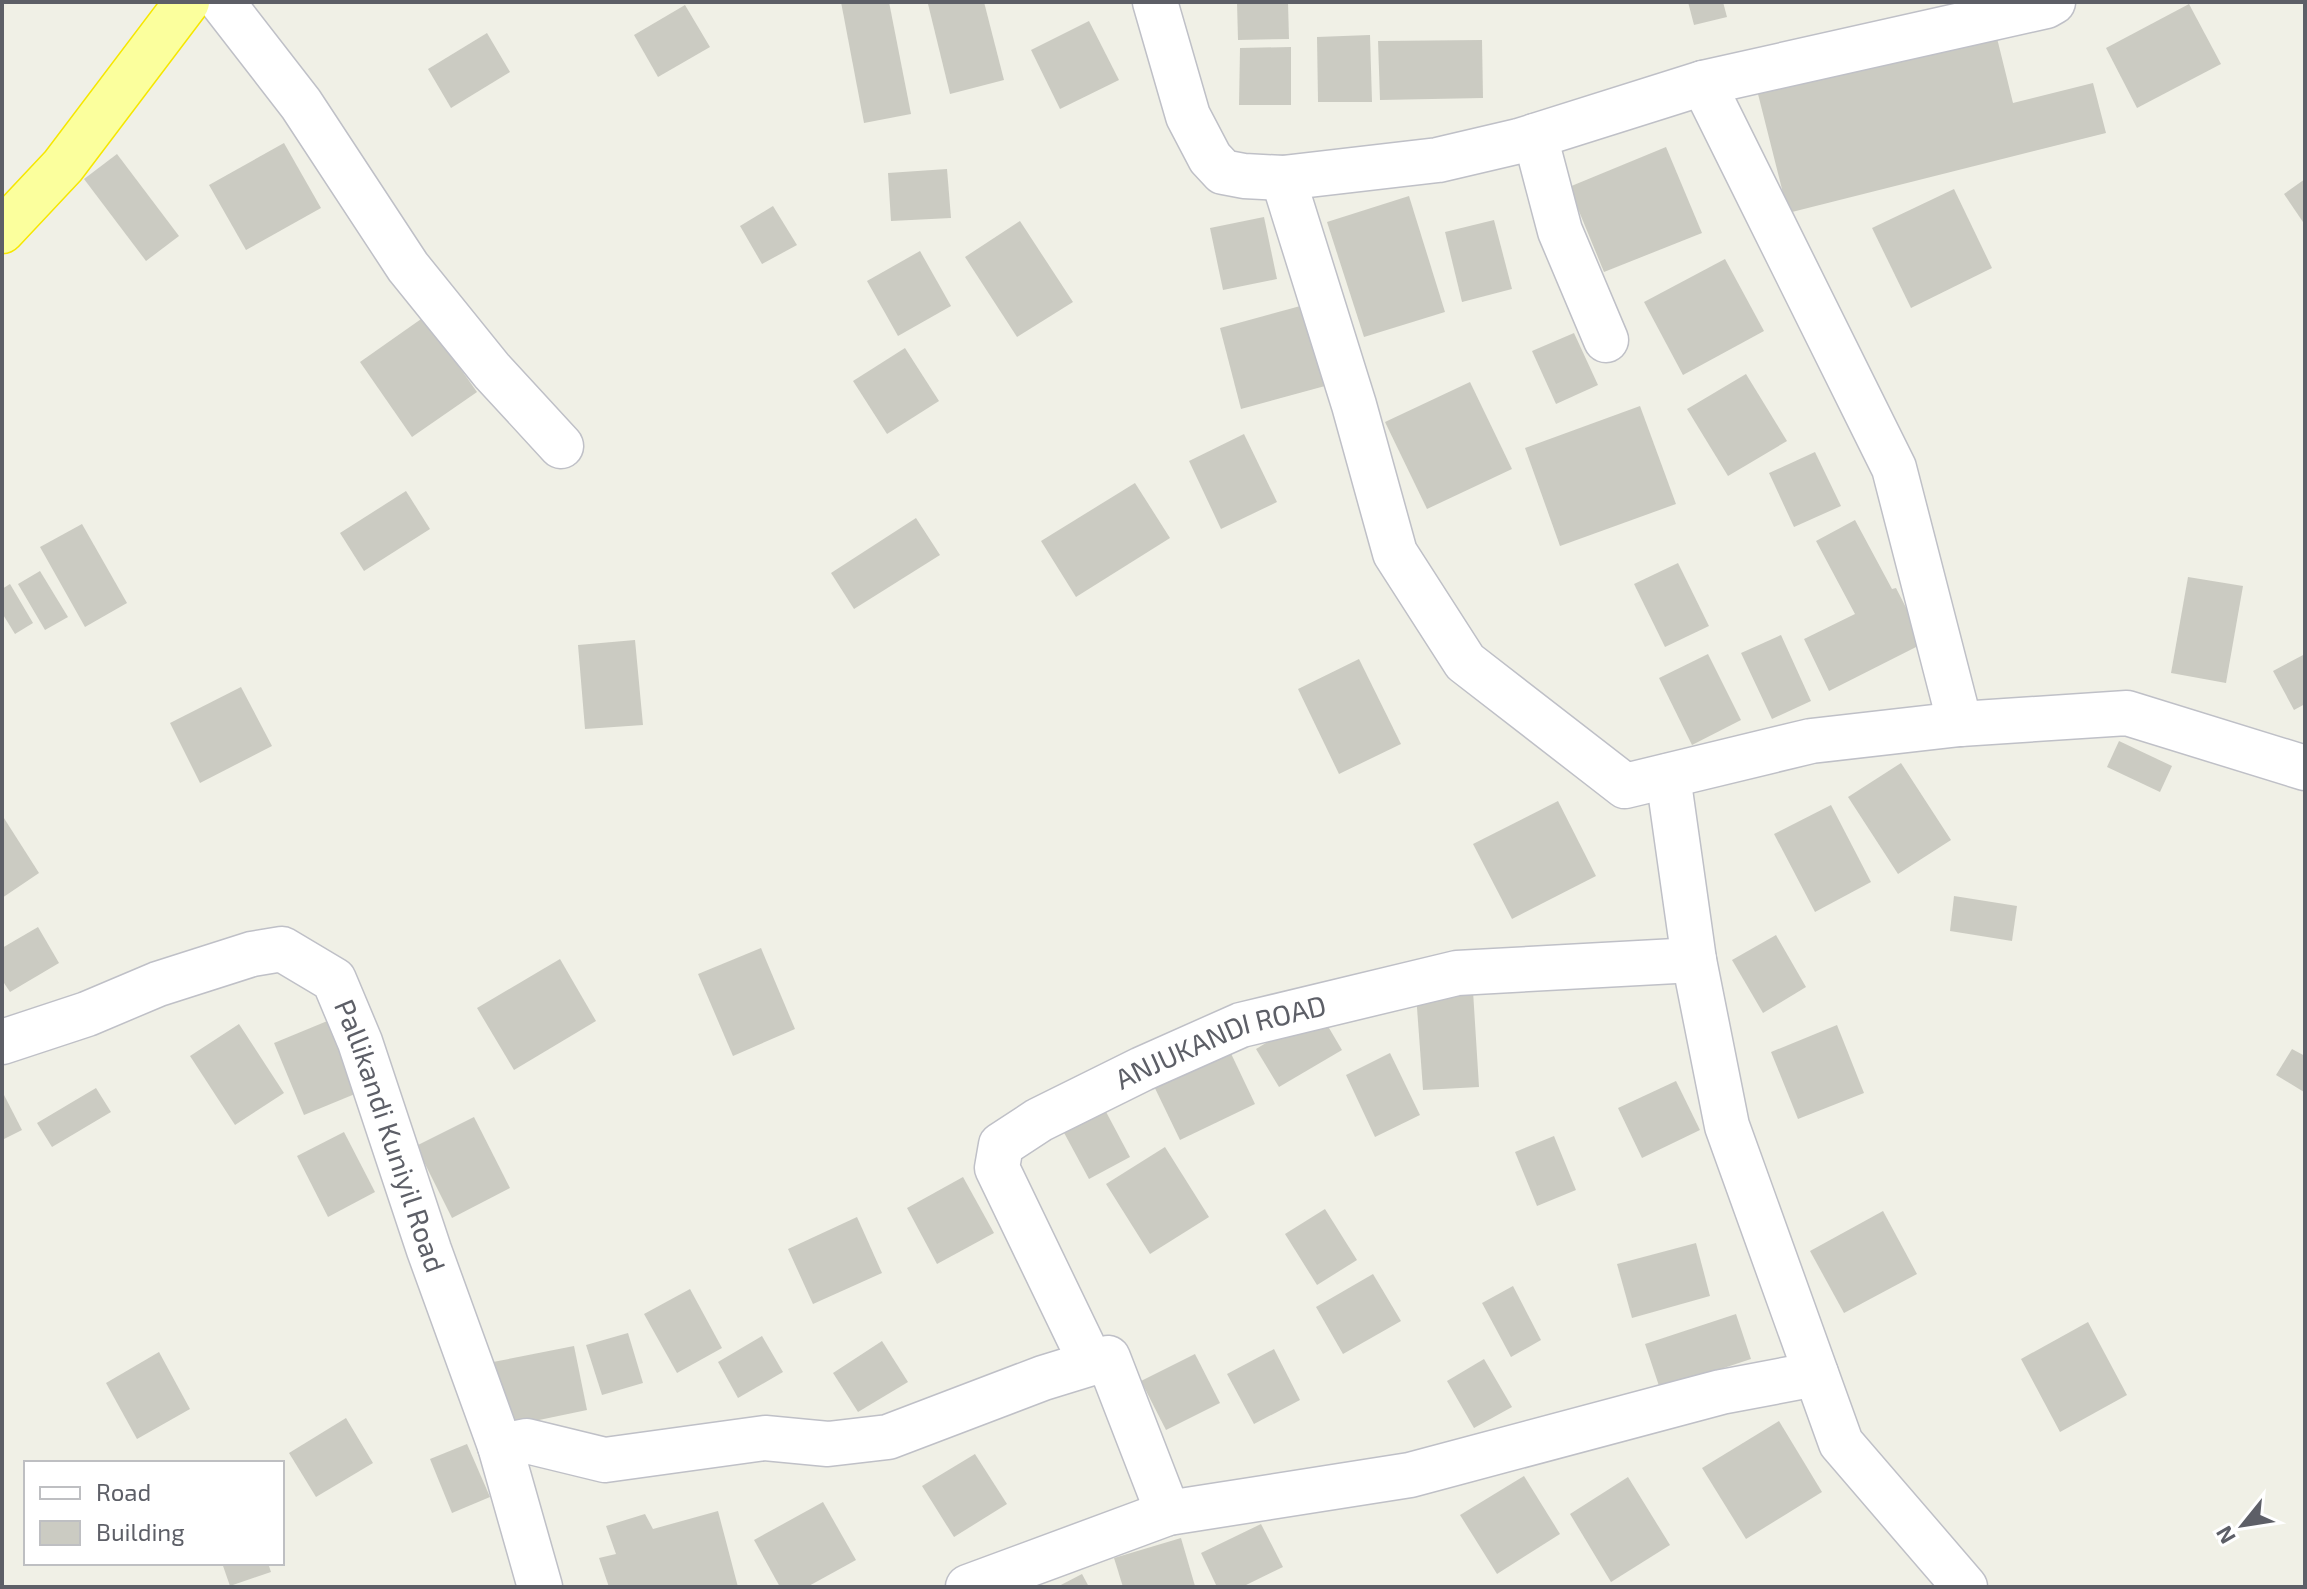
<svg xmlns="http://www.w3.org/2000/svg" width="2307" height="1589" font-family="'Exo 2',sans-serif">
<style>
.building{fill:#cbcbc2}
.lines{fill:none;stroke-linecap:round;stroke-linejoin:round}
.minor-casing{stroke:#bfc0c7;stroke-width:47}
.trunk-casing{stroke:#f6e700;stroke-width:47}
.minor{stroke:#fff;stroke-width:44}
.trunk{stroke:#fbff9d;stroke-width:44}
.labels{text-anchor:middle;stroke-width:6;stroke-linejoin:round;paint-order:stroke}
.street-label{font-size:28px;fill:#5d5f67;stroke:#fff}
</style>
<rect width="100%" height="100%" fill="#f0f0e6"/>
<g class="building">
<polygon points="841,2 889,2 911,114 864,123"/>
<polygon points="937,2 984,2 1004,80 950,94 928,4"/>
<polygon points="1237,2 1288,2 1289,39 1238,40"/>
<polygon points="1688,2 1723,2 1727,17 1694,25"/>
<polygon points="2189,4 2221,64 2137,108 2106,48"/>
<polygon points="685,5 710,47 658,77 634,35"/>
<polygon points="1089,21 1119,80 1060,109 1031,50"/>
<polygon points="487,33 510,72 451,108 428,69"/>
<polygon points="1996,34 2013,103 2093,83 2106,133 1788,213 1758,94"/>
<polygon points="1370,35 1372,102 1318,102 1317,37"/>
<polygon points="1482,40 1483,98 1380,100 1378,41"/>
<polygon points="1291,47 1291,105 1239,105 1240,48"/>
<polygon points="284,143 321,208 246,250 209,185"/>
<polygon points="1666,147 1702,233 1604,272 1569,187"/>
<polygon points="117,154 179,236 146,261 84,179"/>
<polygon points="947,169 951,218 891,221 888,173"/>
<polygon points="2305,179 2305,225 2284,194"/>
<polygon points="1954,189 1992,268 1911,308 1872,228"/>
<polygon points="1409,196 1445,312 1364,337 1327,222"/>
<polygon points="773,206 797,245 762,264 740,226"/>
<polygon points="1264,217 1277,279 1223,290 1210,228"/>
<polygon points="1494,220 1512,289 1462,302 1445,232"/>
<polygon points="1020,221 1073,302 1017,337 965,257"/>
<polygon points="920,251 951,306 898,336 867,281"/>
<polygon points="1725,259 1764,331 1683,375 1644,302"/>
<polygon points="1304,305 1325,386 1241,409 1220,328"/>
<polygon points="424,317 477,392 412,437 360,362"/>
<polygon points="1574,333 1598,385 1556,404 1532,351"/>
<polygon points="905,348 939,401 887,434 853,381"/>
<polygon points="1746,374 1787,441 1728,476 1687,409"/>
<polygon points="1470,382 1512,469 1427,509 1385,422"/>
<polygon points="1640,406 1676,504 1560,546 1525,448"/>
<polygon points="1244,434 1277,502 1221,529 1189,461"/>
<polygon points="1815,452 1841,506 1794,527 1769,473"/>
<polygon points="1135,483 1170,538 1076,597 1041,541"/>
<polygon points="406,491 430,529 364,571 340,533"/>
<polygon points="916,518 940,555 854,609 831,573"/>
<polygon points="1855,520 1892,589 1896,588 1924,643 1829,691 1804,639 1855,614 1816,541"/>
<polygon points="82,524 127,603 85,627 40,547"/>
<polygon points="1678,563 1709,626 1665,647 1634,584"/>
<polygon points="40,571 68,617 45,630 18,584"/>
<polygon points="2188,577 2243,586 2226,683 2171,673"/>
<polygon points="10,584 33,623 15,634 2,613 2,589"/>
<polygon points="1781,635 1811,701 1772,719 1741,653"/>
<polygon points="635,640 643,725 585,729 578,645"/>
<polygon points="1708,654 1741,720 1692,745 1659,678"/>
<polygon points="2305,654 2305,704 2294,710 2273,671"/>
<polygon points="1359,659 1401,744 1339,774 1298,689"/>
<polygon points="241,687 272,746 200,783 170,723"/>
<polygon points="2119,741 2172,766 2160,792 2107,767"/>
<polygon points="1901,763 1951,840 1898,874 1848,797"/>
<polygon points="1558,801 1596,876 1512,919 1473,844"/>
<polygon points="1831,805 1871,882 1815,912 1774,834"/>
<polygon points="2,815 39,873 2,898"/>
<polygon points="1954,896 2017,906 2012,941 1950,931"/>
<polygon points="38,927 59,963 10,992 2,980 2,948"/>
<polygon points="1776,935 1806,987 1763,1013 1732,960"/>
<polygon points="761,948 795,1029 733,1056 698,974"/>
<polygon points="560,959 596,1021 514,1070 477,1008"/>
<polygon points="1473,991 1479,1087 1423,1090 1416,994"/>
<polygon points="1319,1011 1342,1050 1279,1087 1256,1049"/>
<polygon points="337,1017 367,1089 304,1115 274,1043"/>
<polygon points="239,1024 284,1093 235,1125 190,1056"/>
<polygon points="1837,1025 1864,1093 1798,1119 1771,1052"/>
<polygon points="1226,1043 1255,1104 1180,1140 1151,1080"/>
<polygon points="2292,1049 2305,1056 2304,1092 2276,1075"/>
<polygon points="1390,1053 1420,1115 1375,1137 1346,1075"/>
<polygon points="1676,1081 1700,1130 1642,1158 1618,1108"/>
<polygon points="96,1088 111,1112 52,1147 37,1123"/>
<polygon points="2,1091 22,1130 2,1140"/>
<polygon points="1104,1108 1130,1157 1089,1179 1062,1129"/>
<polygon points="474,1117 510,1188 452,1218 416,1146"/>
<polygon points="344,1132 375,1192 328,1217 297,1156"/>
<polygon points="1554,1136 1576,1190 1537,1206 1515,1152"/>
<polygon points="1165,1147 1209,1217 1150,1254 1106,1184"/>
<polygon points="963,1177 994,1233 937,1264 907,1208"/>
<polygon points="1325,1209 1357,1260 1317,1285 1285,1234"/>
<polygon points="1883,1211 1917,1274 1844,1313 1810,1251"/>
<polygon points="857,1217 882,1273 813,1304 788,1249"/>
<polygon points="1696,1243 1710,1296 1632,1318 1617,1264"/>
<polygon points="1373,1274 1401,1321 1343,1354 1316,1307"/>
<polygon points="1513,1286 1541,1340 1511,1357 1482,1303"/>
<polygon points="690,1289 722,1348 677,1373 644,1314"/>
<polygon points="1736,1314 1751,1359 1660,1389 1645,1344"/>
<polygon points="2088,1322 2127,1395 2060,1432 2021,1359"/>
<polygon points="628,1333 643,1383 602,1395 586,1345"/>
<polygon points="762,1336 783,1372 738,1398 718,1362"/>
<polygon points="882,1341 908,1382 858,1412 833,1373"/>
<polygon points="574,1346 587,1410 505,1427 493,1362"/>
<polygon points="1274,1349 1300,1400 1254,1424 1227,1374"/>
<polygon points="159,1352 190,1409 137,1439 106,1383"/>
<polygon points="1195,1354 1220,1403 1166,1430 1141,1381"/>
<polygon points="1484,1359 1512,1407 1474,1428 1447,1381"/>
<polygon points="346,1418 373,1463 316,1497 289,1453"/>
<polygon points="1779,1421 1822,1492 1746,1539 1702,1468"/>
<polygon points="467,1444 490,1497 452,1513 430,1459"/>
<polygon points="975,1454 1007,1504 954,1537 922,1486"/>
<polygon points="1524,1476 1560,1534 1497,1574 1460,1515"/>
<polygon points="1628,1477 1670,1545 1611,1582 1570,1514"/>
<polygon points="823,1502 856,1560 807,1587 780,1587 754,1540"/>
<polygon points="718,1511 738,1587 609,1587 599,1558 616,1554 606,1526 645,1514 653,1529"/>
<polygon points="1261,1524 1283,1567 1242,1587 1217,1587 1201,1553"/>
<polygon points="1181,1538 1195,1586 1123,1587 1114,1558"/>
<polygon points="222,1563 268,1563 271,1572 230,1586"/>
<polygon points="1082,1574 1089,1587 1057,1587"/>
</g>
<g class="lines">
<defs>
<g id="minor">
<polyline points="222,2 301,104 408,267 492,371 561,446"/>
<polyline points="1155,2 1188,116 1210,158 1223,172 1244,176 1283,178 1438,160 1519,141 1703,83 2046,6 2053,2"/>
<polyline points="1703,83 1894,468 1960,724"/>
<polyline points="1535,136 1560,231 1606,340"/>
<polyline points="1283,178 1354,405 1395,553 1465,662 1625,786 1811,741 1960,724 2127,713 2305,768"/>
<polyline points="1668,776 1694,960 1727,1126 1841,1443 1965,1587"/>
<path id="s1" d="M2,1042L87,1014L158,984L252,954L282,949L334,980L360,1042L429,1250L500,1446"/>
<path id="s2" d="M1091,1363L997,1168L1001,1145L1039,1120L1142,1069L1241,1025L1457,973L1694,960"/>
<polyline points="540,1587 500,1446 527,1441 605,1460 765,1438 828,1444 888,1437 1043,1378 1108,1358 1168,1513"/>
<polyline points="968,1587 1168,1513 1410,1475 1721,1392 1816,1374"/>
</g>
<polyline id="trunk" points="2,231 63,166 187,2"/>
</defs>
<use href="#minor" class="minor-casing"/>
<use href="#trunk" class="trunk-casing"/>
<use href="#minor" class="minor"/>
<use href="#trunk" class="trunk"/>
</g>
<g class="labels">
<g class="street-label">
<text dy="10" stroke="none"><textPath href="#s2" startOffset="484">ANJUKANDI ROAD</textPath></text>
<text dy="10" stroke="none"><textPath href="#s1" startOffset="522">Pallikandi Kuniyil Road</textPath></text>
</g>
</g>
<rect width="2307" height="1589" fill="none" stroke="#5d5f67" stroke-width="8"/>
<rect x="24" y="1461" width="260" height="104" fill="#ffffff" stroke="#bebfc2" stroke-width="2"/>
<rect x="40" y="1487" width="40" height="12" fill="#ffffff" stroke="#bebfc2" stroke-width="2"/>
<text x="96" y="1501" font-size="24" fill="#5d5f67">Road</text>
<rect x="40" y="1521" width="40" height="24" fill="#cbcbc2" stroke="#bebfc2" stroke-width="2"/>
<text x="96" y="1541" font-size="24" fill="#5d5f67">Building</text>
<g transform="translate(2243 1525) rotate(240)" stroke="#ffffff" stroke-width="6" paint-order="stroke">
<path d="M0-6L14 30L0 20L-14 30Z" fill="#5d5f67"/>
<text y="-12" font-size="22" font-weight="bold" text-anchor="middle" fill="#5d5f67">N</text>
</g>
</svg>
